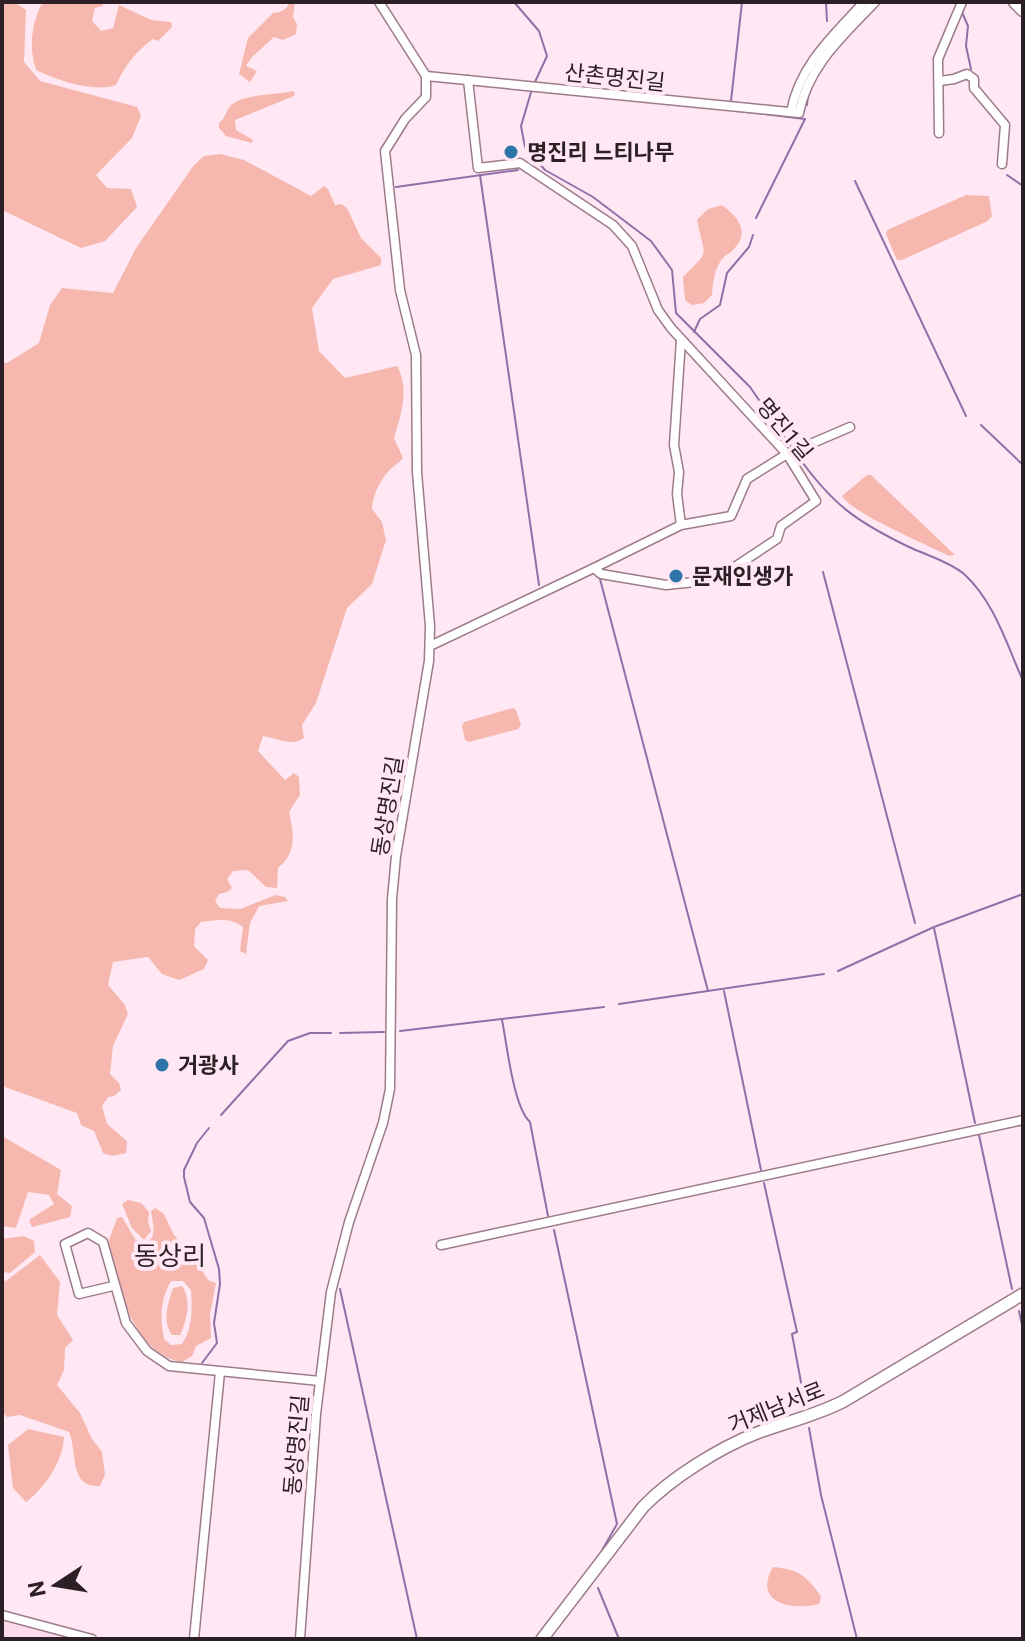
<svg xmlns="http://www.w3.org/2000/svg" width="1025" height="1641" font-family="Roboto,'Noto Sans KR',sans-serif">
<style>
.built{fill:#fedaeb}
.green{fill:#f6b8ae;fill-rule:evenodd}
.lines{fill:none;stroke-linecap:round;stroke-linejoin:round}
.stream{stroke:#8f70a9;stroke-width:2}
.minor-casing{stroke:#9c7b8b;stroke-width:11}
.secondary-casing{stroke:#9c7b8b;stroke-width:14}
.primary-casing{stroke:#9c7b8b;stroke-width:15}
.minor{stroke:#fff;stroke-width:8}
.secondary{stroke:#fff;stroke-width:11}
.primary{stroke:#fff;stroke-width:12}
.poi-dot{fill:#2d74a8;stroke:#ffe8f3;stroke-width:3}
.labels{text-anchor:middle;stroke-width:8;stroke-linejoin:round;paint-order:stroke}
.street-label{font-size:22px;fill:#2c1f25;stroke:#ffe8f3}
.poi-label{font-size:22px;font-weight:bold;fill:#2c1f25;stroke:#ffe8f3;text-anchor:start}
.quarter-label{font-size:26px;fill:#2c1f25;stroke:#ffe8f3}
</style>
<rect width="100%" height="100%" fill="#ffe8f3"/>
<polygon class="built" points="2,1615 92,1639 2,1639"/>
<g class="green">
<polygon points="2,2 15,2 26,10 24,62 40,81 137,107 141,116 132,138 96,175 107,188 131,189 137,207 105,241 81,248 2,210"/>
<path d="M49,2H102L103,6L95,8L92,21L101,31L113,28L119,5L151,20L171,22L172,27L158,41L153,39C136,51 124,67 116,85C93,93 57,80 36,70C29,48 31,26 41,5Z"/>
<path d="M289,2H295L293,17L297,24L296,34L283,40L274,37L251,58L246,66L257,71L250,82L239,74L248,38L273,13C280,13 288,9 289,2Z"/>
<path d="M293,91L295,93L294,96L235,120L236,130L253,140L252,143L226,136L219,128V123C227,117 226,107 234,103C248,94 276,95 293,91Z"/>
<path d="M220,154L244,160L311,196L324,186L328,189L335,205L341,204L347,208L361,238L381,258V265L333,279L312,308L319,351L345,378L397,366C410,388 401,415 394,438L403,458C400,462 396,464 393,467C382,476 372,496 372,509L382,522L386,540L372,584L347,608L316,703L302,725L304,738C291,747 278,738 263,736L258,751L285,780L294,773L299,777L300,795L289,812C294,834 297,852 278,868L277,888L266,887L248,870L233,871L227,879L232,888L227,892L219,894L215,901L220,908L240,909L276,895L285,897L288,901L259,906L250,923L246,954L240,951L243,927C231,917 216,920 201,922L195,929L194,946L208,960L204,969L179,980L162,974L148,957L113,962L108,985L125,1005L128,1014L113,1046L110,1074L119,1083L121,1090L114,1096L108,1097L102,1106L107,1124L127,1141L126,1153L112,1156L103,1153L94,1131L81,1125L77,1113L2,1086V363H7L39,343L50,305L62,288L113,293L136,248L194,165L204,156Z"/>
<polygon points="966,195 989,196 992,216 988,221 902,260 897,260 886,234 887,230"/>
<path d="M722,205C739,218 751,233 732,251C729,254 725,255 722,259C714,270 713,282 712,295L704,303L692,305L685,300L683,277C711,248 705,260 697,220L708,209Z"/>
<path d="M867,475H871L955,555L949,556C926,544 853,514 842,496Z"/>
<polygon points="513,708 516,710 521,725 518,729 469,742 465,740 462,726 464,722"/>
<polygon points="2,1136 61,1170 57,1194 72,1206 70,1217 32,1227 29,1220 54,1204 49,1195 28,1192 16,1228 2,1226"/>
<polygon points="128,1200 141,1203 149,1212 148,1221 151,1231 144,1240 132,1228 122,1204"/>
<path d="M155,1208L164,1214L174,1235L188,1249L208,1280L216,1283L210,1314L211,1338L196,1346L192,1356L182,1362C134,1354 120,1291 109,1251V1240L117,1218L122,1217L135,1239L145,1245C158,1235 153,1226 151,1211ZM171,1281H183L191,1290C192,1309 193,1327 182,1344L171,1345L164,1339C160,1318 160,1300 171,1281Z"/>
<polygon points="24,1236 34,1241 35,1252 10,1273 2,1272 2,1239"/>
<path d="M40,1255L60,1282L57,1315L73,1340L65,1348L64,1370L57,1385L80,1413L92,1439L102,1452L105,1474L100,1486C68,1488 78,1452 69,1432L20,1415L7,1417L2,1411V1280L6,1281Z"/>
<path d="M182,1286C192,1301 187,1320 180,1335H172C162,1320 168,1304 173,1288Z"/>
<path d="M28,1429L64,1437C63,1461 45,1488 26,1502L13,1488L8,1445Z"/>
<path d="M773,1567C800,1570 805,1575 821,1596L819,1604C792,1611 752,1603 773,1567Z"/>
</g>
<g class="lines">
<g class="stream">
<polyline points="514,2 539,31 547,56 534,84"/>
<polyline points="826,2 827,21"/>
<polyline points="961,10 968,26 966,46 971,69"/>
<polyline points="532,89 521,126 525,147 545,170 593,197 651,241 672,270 676,313 750,387 793,449"/>
<polyline points="731,101 742,2"/>
<polyline points="807,105 808,95"/>
<polyline points="738,111 805,119 756,218"/>
<polyline points="480,175 539,585"/>
<polyline points="1007,175 1023,186"/>
<polyline points="855,181 966,416"/>
<polyline points="396,187 518,170"/>
<polyline points="694,332 700,319 720,305 727,273 749,247 753,235"/>
<polyline points="981,425 1023,465"/>
<path d="M797,455C832,504 855,521 909,547C926,555 950,562 964,574C994,601 1007,645 1023,681"/>
<polyline points="823,572 915,923"/>
<polyline points="600,579 708,991"/>
<polyline points="934,928 975,1123"/>
<polyline points="838,971 934,927 1023,894"/>
<polyline points="724,991 761,1170"/>
<polyline points="619,1004 824,974"/>
<path d="M502,1020C507,1044 513,1106 530,1122L548,1216"/>
<polyline points="400,1031 604,1007"/>
<polyline points="340,1033 384,1032"/>
<polyline points="221,1115 288,1041 310,1033 331,1033"/>
<polyline points="979,1135 1012,1289"/>
<polyline points="764,1183 797,1332 792,1334 806,1409"/>
<polyline points="554,1230 617,1524 600,1554"/>
<polyline points="340,1289 417,1639"/>
<polyline points="1019,1311 1023,1330"/>
<polyline points="202,1363 217,1343 214,1323 220,1284 219,1269 204,1218 190,1202 184,1177 184,1170 197,1143 209,1128"/>
<polyline points="809,1428 821,1495 857,1639"/>
<polyline points="598,1588 619,1639"/>
</g>
<defs>
<g id="minor">
<path d="M426,76L799,113C808,66 843,36 875,2"/>
<polyline points="940,81 954,79 967,74 974,79 974,88 1005,125 1002,164"/>
<path d="M791,112C799,66 833,36 864,2"/>
<polyline points="939,133 938,59 962,2"/>
<polyline points="681,525 677,494 679,472 674,445 681,340"/>
<polyline points="594,568 681,525 731,516 747,479 787,454 850,427"/>
<polyline points="430,646 594,568 601,574 666,585 715,580 777,539 781,526 816,501 787,454 671,328 658,310 632,246 613,225 520,163 478,168 468,80"/>
<polyline points="441,1245 1023,1120"/>
<polyline points="113,1286 79,1294 65,1244 88,1233 103,1242 126,1323 147,1351 169,1366 320,1381"/>
<polyline points="2,1615 92,1639"/>
<polyline points="194,1639 220,1372"/>
<polyline points="300,1639 316,1414 331,1292 349,1222 383,1123 390,1089 392,899 396,856 429,661 430,626 417,472 416,355 400,290 385,151 405,119 426,97 426,76 379,2"/>
</g>
<path id="secondary" d="M542,1639L643,1507C671,1478 719,1448 757,1433C786,1422 815,1416 844,1401L1023,1294"/>
<polyline id="primary" points="1015,2 1023,10"/>
</defs>
<use href="#minor" class="minor-casing"/>
<use href="#secondary" class="secondary-casing"/>
<use href="#primary" class="primary-casing"/>
<use href="#minor" class="minor"/>
<use href="#secondary" class="secondary"/>
<use href="#primary" class="primary"/>
</g>
<g class="poi-dot">
<circle cx="511" cy="152" r="8"/>
<circle cx="676" cy="576" r="8"/>
<circle cx="162" cy="1065" r="8"/>
</g>
<g class="labels">
<g class="street-label">
<text transform="translate(615 77) rotate(6)" y="8">산촌명진길</text>
<text transform="translate(785 429) rotate(50)" y="8">명진1길</text>
<text transform="translate(387 806) rotate(-81)" y="8">동상명진길</text>
<text transform="translate(776 1407) rotate(-22)" y="8">거제남서로</text>
<text transform="translate(296 1445) rotate(-85)" y="8">동상명진길</text>
</g>
<g class="poi-label">
<text x="527" y="160">명진리 느티나무</text>
<text x="692" y="584">문재인생가</text>
<text x="178" y="1073">거광사</text>
</g>
<g class="quarter-label">
<text x="170" y="1265">동상리</text>
</g>
</g>
<rect width="1025" height="1641" fill="none" stroke="#2c1f25" stroke-width="8"/>
<g transform="translate(56 1585) rotate(258)" stroke="#ffe8f3" stroke-width="6" paint-order="stroke">
<path d="M0-6L14 30L0 20L-14 30Z" fill="#2c1f25"/>
<text y="-12" font-size="22" font-weight="bold" text-anchor="middle" fill="#2c1f25">N</text>
</g>
</svg>
